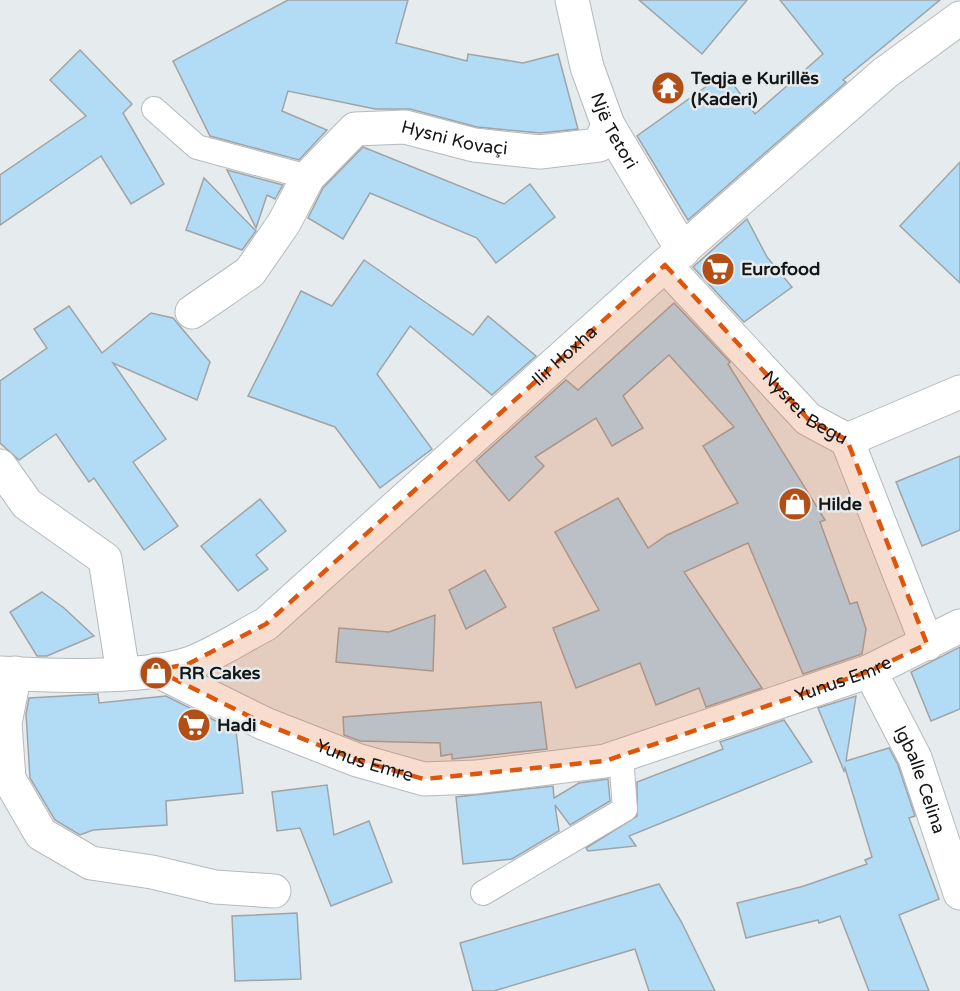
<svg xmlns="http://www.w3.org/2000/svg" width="960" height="991" font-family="'Varela Round',sans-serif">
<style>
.building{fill:#b2dbf5;stroke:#a0a4a6;stroke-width:1.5}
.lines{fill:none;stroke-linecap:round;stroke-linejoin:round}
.service-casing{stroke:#b6babd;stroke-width:26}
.minor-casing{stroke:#b6babd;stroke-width:35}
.service{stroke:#fff;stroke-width:24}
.minor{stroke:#fff;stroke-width:33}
.marked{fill:#dd560c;fill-opacity:0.2;stroke:#dd560c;stroke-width:4.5;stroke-dasharray:12 8;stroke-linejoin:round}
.labels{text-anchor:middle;stroke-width:5;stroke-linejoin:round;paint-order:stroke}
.poi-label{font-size:18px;font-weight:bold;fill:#141516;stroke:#e6ebed;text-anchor:start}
.street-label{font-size:18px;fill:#141516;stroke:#e6ebed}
</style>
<rect width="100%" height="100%" fill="#e6ebed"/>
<g class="building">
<polygon points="288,0 408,0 396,43 467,61 468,54 523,63 558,54 578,129 540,133 477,127 410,109 375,109 288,91 282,111 327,130 299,160 210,136 173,61"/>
<polygon points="639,0 747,0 702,54"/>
<polygon points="780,0 940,0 843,80 846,82 843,85 688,220 637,136 725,73 755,114 823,54"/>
<polygon points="80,50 132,104 123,113 164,184 131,204 101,156 0,225 0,175 86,116 50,80"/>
<polygon points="363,147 504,204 530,184 555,217 496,263 477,238 370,193 343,239 308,218 323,188"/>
<polygon points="960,162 960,283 900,226"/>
<polygon points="227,170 283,185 275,199 267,195 256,228"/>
<polygon points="204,178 256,231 242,250 186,230"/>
<polygon points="747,219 767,257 792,287 744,322 693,267"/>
<polygon points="364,260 473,335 488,316 536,356 492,395 410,326 377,374 432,449 380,488 335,427 248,396 301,291 332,306"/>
<polygon points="674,303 730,362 728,364 825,520 820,522 850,604 857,602 866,629 862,654 803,674 748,543 684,572 762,688 706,707 699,688 656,705 640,663 576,688 553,628 599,610 555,532 618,498 648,548 667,535 738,503 703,446 734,427 669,355 623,396 643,428 612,446 596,418 535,457 544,466 509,501 476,461 566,380 578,390"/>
<polygon points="69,306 102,353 151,313 173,318 210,362 197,400 113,363 166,439 133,462 178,526 144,550 94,478 89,482 56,434 19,460 0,443 0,381 47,348 34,329"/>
<polygon points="960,456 960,530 922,546 896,482"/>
<polygon points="260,499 286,531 256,555 268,569 238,591 201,546"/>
<polygon points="485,570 506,607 466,629 449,590"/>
<polygon points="42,592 64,608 94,636 47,656 37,656 10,612"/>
<polygon points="435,615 433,671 336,662 339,628 389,632"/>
<polygon points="960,647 960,709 931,721 911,672"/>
<polygon points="98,694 99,703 166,696 236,731 243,793 166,801 167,825 93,830 80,835 55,820 30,778 26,714 29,698"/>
<polygon points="856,696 846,761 889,748 898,765 915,816 909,818 939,899 899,915 929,991 869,991 840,916 819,923 818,920 746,938 737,903 804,886 867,864 865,860 872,857 845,768 844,771 818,708"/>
<polygon points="541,702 547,749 452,759 452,754 441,756 440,743 360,741 344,735 343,717"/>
<polygon points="784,720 812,762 629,836 636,846 588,851 586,848 637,816 637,782 723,749 720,742"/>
<polygon points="608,779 610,801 570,825 555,805 559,831 512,859 463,864 456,797 553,786 554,798 579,783"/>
<polygon points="327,785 334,835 369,821 392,882 331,906 300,828 277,831 272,792"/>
<polygon points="659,884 682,923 715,991 649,991 635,949 494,991 473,991 460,943"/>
<polygon points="297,913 301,979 235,981 232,916"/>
</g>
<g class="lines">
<defs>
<g id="service">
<polyline points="154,109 197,147 308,177"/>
<polyline points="483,893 625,809 621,756"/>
</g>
<g id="minor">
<path id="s1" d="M572,0L587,67L608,125L683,251"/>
<path id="s2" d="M665,265L808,419L847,440L927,644"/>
<path id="s3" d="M192,312L250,272L284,223L308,177L355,129L405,127L474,145L540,152L599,145L608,125"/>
<polyline points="847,440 960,392"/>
<polyline points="0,466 27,504 105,559 123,673"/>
<path id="s4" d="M156,670L265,724L357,760L424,779L476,777L605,761L870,671L960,626"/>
<path id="s5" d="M870,671L915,758L960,893"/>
<path id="s6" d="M0,673C49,676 142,679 188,664C214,655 241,637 266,624L665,265L885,73L960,18"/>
<polyline points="15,673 5,723 9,779 41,834 91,863 152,872 215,887 274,891"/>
</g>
</defs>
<use href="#service" class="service-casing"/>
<use href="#minor" class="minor-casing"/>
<use href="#service" class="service"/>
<use href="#minor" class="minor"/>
</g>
<path class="marked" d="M665,265L808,419L847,440L927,644L870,671L605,761L424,779L357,760L265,724L156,670L188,664L266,624Z"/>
<defs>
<symbol id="temple-disc" viewBox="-11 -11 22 22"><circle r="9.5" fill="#b14f16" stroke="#e6ebed"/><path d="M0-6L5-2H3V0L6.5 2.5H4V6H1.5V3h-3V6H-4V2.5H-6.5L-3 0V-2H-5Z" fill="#fff"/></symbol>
<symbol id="supermarket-disc" viewBox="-11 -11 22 22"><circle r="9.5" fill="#b14f16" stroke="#e6ebed"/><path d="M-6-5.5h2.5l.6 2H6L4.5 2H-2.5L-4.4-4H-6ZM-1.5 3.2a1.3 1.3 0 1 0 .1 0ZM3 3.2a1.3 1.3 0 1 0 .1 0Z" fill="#fff"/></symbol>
<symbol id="shop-disc" viewBox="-11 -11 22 22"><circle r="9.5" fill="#b14f16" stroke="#e6ebed"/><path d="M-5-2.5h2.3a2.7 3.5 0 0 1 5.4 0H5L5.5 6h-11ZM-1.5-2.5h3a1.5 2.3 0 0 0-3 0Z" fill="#fff"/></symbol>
</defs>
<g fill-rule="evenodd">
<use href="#temple-disc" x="649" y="69" width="38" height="38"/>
<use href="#supermarket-disc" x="699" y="250" width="38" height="38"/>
<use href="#shop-disc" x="776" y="485" width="38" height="38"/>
<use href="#shop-disc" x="137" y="654" width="38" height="38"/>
<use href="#supermarket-disc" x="175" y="706" width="38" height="38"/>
</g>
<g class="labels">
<g class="poi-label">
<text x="691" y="84">Teqja e Kurillës<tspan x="691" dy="21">(Kaderi)</tspan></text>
<text x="741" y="275">Eurofood</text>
<text x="818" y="510">Hilde</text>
<text x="179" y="679">RR Cakes</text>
<text x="217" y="731">Hadi</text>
</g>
<g class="street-label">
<text dy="6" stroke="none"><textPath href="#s1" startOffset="138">Një Tetori</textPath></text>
<text dy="6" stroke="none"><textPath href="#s3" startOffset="350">Hysni Kovaçi</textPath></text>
<text dy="6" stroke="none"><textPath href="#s6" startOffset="678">Ilir Hoxha</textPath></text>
<text dy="6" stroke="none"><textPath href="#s2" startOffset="201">Nysret Begu</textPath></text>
<text dy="6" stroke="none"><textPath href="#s4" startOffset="724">Yunus Emre</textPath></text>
<text dy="6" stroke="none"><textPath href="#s4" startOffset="228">Yunus Emre</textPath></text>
<text dy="6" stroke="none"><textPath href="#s5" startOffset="120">Igballe Celina</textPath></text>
</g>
</g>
</svg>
